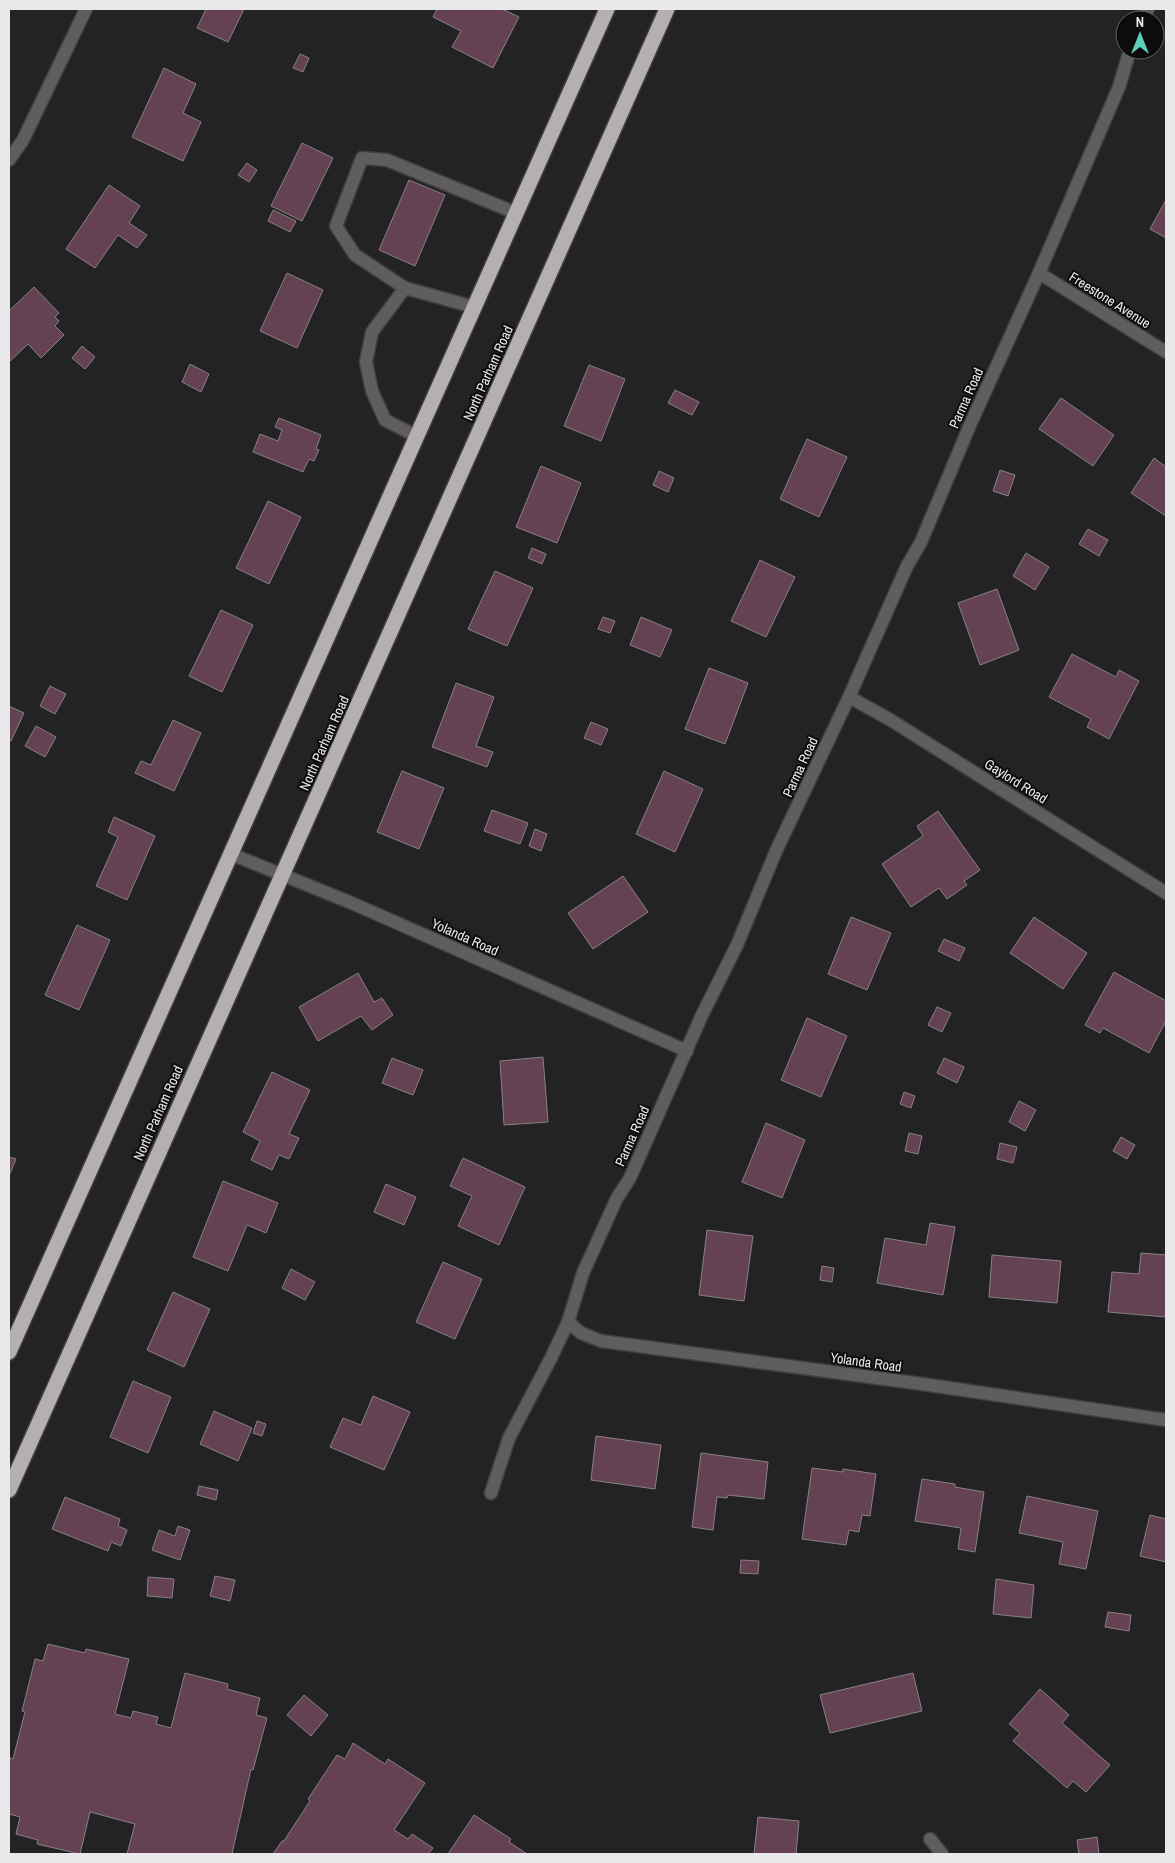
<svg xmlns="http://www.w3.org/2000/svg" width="1175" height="1863" font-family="'Archivo Narrow',sans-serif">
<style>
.building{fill:#644251;stroke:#878284}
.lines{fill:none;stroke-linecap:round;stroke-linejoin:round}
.minor-casing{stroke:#3f3e41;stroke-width:15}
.highway-casing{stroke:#3f3e41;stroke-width:18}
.minor{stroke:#605d5d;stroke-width:12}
.highway{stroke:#b5afaf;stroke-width:15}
.labels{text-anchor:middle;stroke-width:4;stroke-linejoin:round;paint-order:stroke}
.street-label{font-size:14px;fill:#e9e8ea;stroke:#0c0c0d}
</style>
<rect width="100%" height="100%" fill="#232225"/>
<g class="building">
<polygon points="206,9 244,9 228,42 197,28"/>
<polygon points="437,9 502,9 519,17 493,68 452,47 461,31 433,17"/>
<polygon points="300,54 309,58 303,72 293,68"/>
<polygon points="164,68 196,84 183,113 201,122 183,161 132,137"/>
<polygon points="302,143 333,158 302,221 271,206"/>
<polygon points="247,163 257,170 249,182 238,175"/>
<polygon points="409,180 445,195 415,266 379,250"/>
<polygon points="109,185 140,206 129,223 147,235 137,248 118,235 95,268 66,249"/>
<polygon points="1166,200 1166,238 1150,229"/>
<polygon points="273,210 296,221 290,232 268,221"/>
<polygon points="287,273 323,290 297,348 260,331"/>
<polygon points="34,287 59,313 55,317 59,321 55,326 64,335 41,358 28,344 9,362 9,311"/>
<polygon points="82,346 95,357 85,369 72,358"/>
<polygon points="190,364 209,374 201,392 182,382"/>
<polygon points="589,365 625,379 601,441 564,426"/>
<polygon points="675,390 699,402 692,415 668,403"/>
<polygon points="1061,398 1114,435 1093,466 1039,429"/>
<polygon points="279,418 321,435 316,449 319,450 314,461 309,459 303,472 253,452 260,434 278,441 282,430 275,427"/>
<polygon points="807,439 847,457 819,517 780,499"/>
<polygon points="1154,458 1166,467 1166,516 1131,493"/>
<polygon points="541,466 581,483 557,543 516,527"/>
<polygon points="1000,470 1015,475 1008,496 993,491"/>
<polygon points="659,471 674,478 668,492 653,485"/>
<polygon points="268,501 301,517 269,584 236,568"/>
<polygon points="1088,529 1108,540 1099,556 1079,544"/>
<polygon points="532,548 546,554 542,564 528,558"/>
<polygon points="1026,553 1049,567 1035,590 1013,576"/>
<polygon points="760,560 795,577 766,637 731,621"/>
<polygon points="495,571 533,588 507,646 468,629"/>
<polygon points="997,589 1019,650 980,665 958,603"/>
<polygon points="221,610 253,625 222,692 189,676"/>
<polygon points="603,617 615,621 610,633 598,629"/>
<polygon points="641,617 672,630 660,657 630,645"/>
<polygon points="1072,654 1116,677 1119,670 1139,681 1109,739 1087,727 1091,719 1049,697"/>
<polygon points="709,668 748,683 725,744 685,729"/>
<polygon points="456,683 494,697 476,746 493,752 487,767 432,747"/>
<polygon points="50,686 66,694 55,714 40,706"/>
<polygon points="9,706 24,713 11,741 9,740"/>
<polygon points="173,720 201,733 174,791 135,773 141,761 151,765"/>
<polygon points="591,722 608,729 601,745 584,738"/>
<polygon points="36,726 56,737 45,757 25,746"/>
<polygon points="402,771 444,788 419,849 377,832"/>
<polygon points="664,771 703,789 675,852 636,834"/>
<polygon points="492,810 528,823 520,844 484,831"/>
<polygon points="938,811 980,870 964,881 967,885 947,899 939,888 911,907 882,864 923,836 917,826"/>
<polygon points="114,817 155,836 127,900 96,886 118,837 108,832"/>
<polygon points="535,829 547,834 541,851 529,846"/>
<polygon points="623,876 648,912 593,949 568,913"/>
<polygon points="851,917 891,933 867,990 828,974"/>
<polygon points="1034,917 1087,953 1063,989 1010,953"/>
<polygon points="77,925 110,940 79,1010 45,995"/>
<polygon points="944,939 965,948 959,961 938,951"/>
<polygon points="1114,972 1166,1001 1166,1021 1149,1053 1103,1028 1100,1033 1085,1025"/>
<polygon points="358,973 374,1002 382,998 393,1015 372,1030 361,1016 318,1041 299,1007"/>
<polygon points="937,1007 951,1013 942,1032 928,1025"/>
<polygon points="807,1018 847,1036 821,1097 781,1080"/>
<polygon points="543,1057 548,1122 504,1125 500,1061"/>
<polygon points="392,1058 423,1070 413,1095 382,1083"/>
<polygon points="944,1058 964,1067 957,1083 937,1073"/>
<polygon points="272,1072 310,1090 289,1134 299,1138 289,1159 279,1155 272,1170 251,1160 260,1141 243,1132"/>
<polygon points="904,1092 915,1096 911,1108 900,1104"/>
<polygon points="1019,1101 1036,1110 1025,1131 1009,1122"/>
<polygon points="766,1123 805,1140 782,1198 742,1182"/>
<polygon points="909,1133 922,1136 918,1154 905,1151"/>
<polygon points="1121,1137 1135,1145 1127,1159 1113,1151"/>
<polygon points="1000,1143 1017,1147 1013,1163 997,1159"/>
<polygon points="9,1157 16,1159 9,1176"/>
<polygon points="463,1158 525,1187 499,1245 458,1226 472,1196 450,1186"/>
<polygon points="223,1181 278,1203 266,1233 247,1225 228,1271 193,1257"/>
<polygon points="386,1184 416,1197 404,1225 374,1212"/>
<polygon points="930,1223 955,1227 943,1295 877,1283 885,1238 926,1245"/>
<polygon points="707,1230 753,1236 744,1301 699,1295"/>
<polygon points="1141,1253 1166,1255 1166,1317 1108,1312 1112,1272 1139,1274"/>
<polygon points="992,1255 1061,1261 1057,1303 989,1297"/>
<polygon points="443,1262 482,1279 455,1339 416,1322"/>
<polygon points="822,1266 834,1268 832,1282 820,1280"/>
<polygon points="291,1269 315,1282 305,1300 282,1288"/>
<polygon points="173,1292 210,1309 184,1367 147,1350"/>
<polygon points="133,1381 171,1397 148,1453 110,1437"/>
<polygon points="373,1396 410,1412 384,1470 330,1447 343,1418 361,1425"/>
<polygon points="214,1411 252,1428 238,1461 200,1444"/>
<polygon points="257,1421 266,1424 262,1436 253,1433"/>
<polygon points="596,1436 661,1445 655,1489 591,1480"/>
<polygon points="701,1453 768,1462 764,1499 728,1495 727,1498 717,1497 713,1530 692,1527"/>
<polygon points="812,1468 843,1472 843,1469 876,1474 870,1516 862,1515 859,1532 849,1530 846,1545 802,1539"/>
<polygon points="922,1479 955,1484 955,1487 984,1492 975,1552 958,1549 961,1528 915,1521"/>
<polygon points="199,1486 218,1490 216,1500 197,1495"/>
<polygon points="1027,1496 1098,1511 1086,1569 1059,1564 1063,1542 1019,1533"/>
<polygon points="65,1497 120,1519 118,1526 127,1530 121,1546 111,1542 108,1551 52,1529"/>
<polygon points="1150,1515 1166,1519 1166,1562 1140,1556"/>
<polygon points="178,1526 190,1530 180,1560 152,1550 159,1530 175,1536"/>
<polygon points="741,1560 759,1561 758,1574 740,1573"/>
<polygon points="215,1576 235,1580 230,1601 210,1596"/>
<polygon points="148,1577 174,1579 172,1598 147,1596"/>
<polygon points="996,1579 1034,1585 1031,1618 993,1614"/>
<polygon points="1108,1612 1131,1615 1129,1631 1105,1627"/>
<polygon points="48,1644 85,1653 86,1649 129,1659 115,1714 131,1718 133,1711 158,1717 156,1724 171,1728 185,1673 228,1684 227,1689 260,1698 256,1715 267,1718 253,1770 251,1769 232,1854 127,1854 135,1824 90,1812 80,1854 37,1844 38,1840 16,1834 20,1817 9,1814 9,1763 10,1758 13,1759 25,1712 22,1711 35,1659 43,1661"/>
<polygon points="913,1673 922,1711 830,1733 820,1695"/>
<polygon points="1040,1689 1069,1715 1062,1723 1110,1765 1086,1792 1073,1781 1067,1788 1013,1741 1020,1733 1009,1724"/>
<polygon points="304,1695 328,1715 311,1736 287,1715"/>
<polygon points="353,1743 385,1764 388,1759 425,1783 394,1830 408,1839 412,1834 433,1848 429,1853 431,1854 273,1854 282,1841 284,1841 310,1801 308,1799 337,1755 345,1759"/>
<polygon points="474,1815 511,1839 509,1842 527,1854 448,1854"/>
<polygon points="758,1817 799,1821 796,1854 754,1854"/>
<polygon points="1097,1837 1099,1854 1079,1854 1077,1840"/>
</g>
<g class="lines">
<defs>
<g id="minor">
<polyline points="1143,20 1148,9"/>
<polyline points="9,160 23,140 86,9"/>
<polyline points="1039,273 1166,352"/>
<polyline points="405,288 372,332 366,362 372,391 385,420 416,436"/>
<polyline points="474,307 405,288 355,255 336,226 362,158 387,160 516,213"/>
<polyline points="849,697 889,719 1166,893"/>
<polyline points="231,854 354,904 687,1051"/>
<polyline points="568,1322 581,1333 601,1341 922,1384 1166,1420"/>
<polyline points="491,1493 509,1438 551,1358 568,1322 583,1273 617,1198 630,1178 702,1015 737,945 776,851 849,697 907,566 921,542 970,425 1039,273 1119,87 1130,50"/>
<polyline points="930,1839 942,1854"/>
</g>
<g id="highway">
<polyline points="9,1352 607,9"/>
<polyline points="9,1490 667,9"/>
</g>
</defs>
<use href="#minor" class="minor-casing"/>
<use href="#highway" class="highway-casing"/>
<use href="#minor" class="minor"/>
<use href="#highway" class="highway"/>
</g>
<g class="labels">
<g class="street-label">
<text transform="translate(1110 300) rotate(32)" y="5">Freestone Avenue</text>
<text transform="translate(488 373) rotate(-66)" y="5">North Parham Road</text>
<text transform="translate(966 398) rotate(-66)" y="5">Parma Road</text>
<text transform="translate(324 743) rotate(-66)" y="5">North Parham Road</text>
<text transform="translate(800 767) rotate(-65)" y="5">Parma Road</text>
<text transform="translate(1016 781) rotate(32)" y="5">Gaylord Road</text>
<text transform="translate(465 937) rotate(24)" y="5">Yolanda Road</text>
<text transform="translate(158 1113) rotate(-66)" y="5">North Parham Road</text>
<text transform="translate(632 1136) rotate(-66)" y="5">Parma Road</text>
<text transform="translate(866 1362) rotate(8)" y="5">Yolanda Road</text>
</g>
</g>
<rect width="1175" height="1863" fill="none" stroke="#e9e8ea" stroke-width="20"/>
<g transform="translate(1140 35)"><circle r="24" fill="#0c0c0d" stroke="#646465"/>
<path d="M0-4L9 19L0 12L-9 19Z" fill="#5bcebc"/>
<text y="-8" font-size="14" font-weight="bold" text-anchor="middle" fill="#e9e8ea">N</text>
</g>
</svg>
